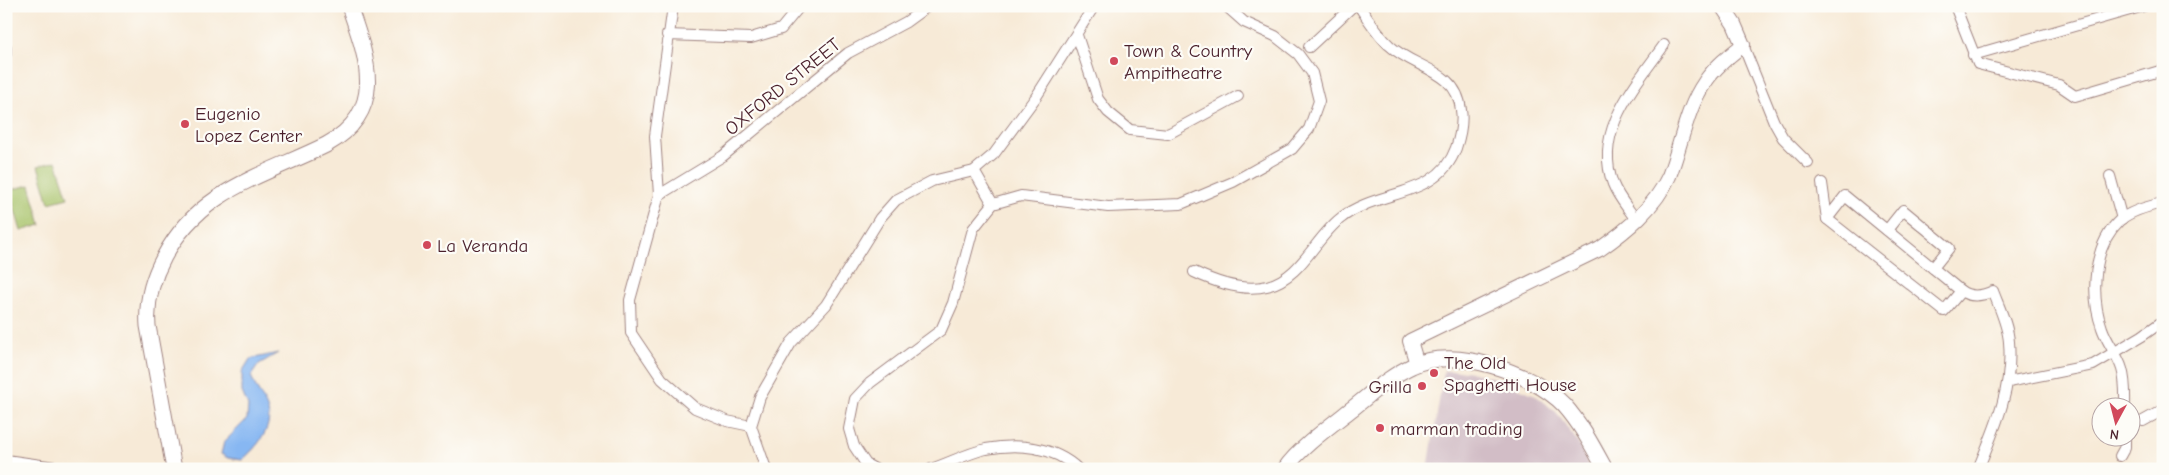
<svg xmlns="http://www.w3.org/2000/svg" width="2169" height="475" font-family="'Comic Neue',sans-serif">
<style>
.industrial{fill:#d2bdc6}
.green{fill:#a7c269;stroke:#78704a}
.water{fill:#87b7f2;stroke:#686b8e}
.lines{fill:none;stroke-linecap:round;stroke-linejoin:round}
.street-casing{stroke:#a08481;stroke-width:12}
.secondary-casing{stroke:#a08481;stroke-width:16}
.primary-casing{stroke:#a08481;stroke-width:17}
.street{stroke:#fff;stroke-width:10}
.secondary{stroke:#fff;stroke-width:14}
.primary{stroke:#fff;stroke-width:15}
.poi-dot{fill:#d1495b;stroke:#fdfcf7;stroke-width:2}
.labels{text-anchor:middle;stroke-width:4.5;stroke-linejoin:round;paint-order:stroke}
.poi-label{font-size:19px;fill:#4a1f2b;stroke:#fdfcf7;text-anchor:start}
.street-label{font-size:19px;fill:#4a1f2b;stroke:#fdfcf7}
</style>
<rect width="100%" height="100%" fill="#fdfcf7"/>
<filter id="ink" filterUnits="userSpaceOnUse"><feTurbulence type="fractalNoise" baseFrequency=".02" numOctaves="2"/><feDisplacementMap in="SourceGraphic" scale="10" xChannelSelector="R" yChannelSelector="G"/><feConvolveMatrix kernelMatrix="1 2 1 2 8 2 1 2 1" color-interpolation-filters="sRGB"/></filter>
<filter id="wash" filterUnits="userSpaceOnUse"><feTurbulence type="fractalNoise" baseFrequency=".0096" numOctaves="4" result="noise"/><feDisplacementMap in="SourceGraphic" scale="20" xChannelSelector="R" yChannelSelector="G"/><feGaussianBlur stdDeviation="1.12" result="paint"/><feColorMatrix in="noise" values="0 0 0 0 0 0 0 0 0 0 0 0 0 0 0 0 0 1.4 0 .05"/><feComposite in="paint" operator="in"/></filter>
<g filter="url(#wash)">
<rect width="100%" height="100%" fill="#f7ead7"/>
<polygon class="industrial" points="1444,371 1466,371 1495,378 1533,394 1556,412 1577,441 1590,469 1428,469"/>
<g class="green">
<polygon points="56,161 68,198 49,203 38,166"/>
<polygon points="30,185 41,225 21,231 9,190"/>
</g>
<path class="water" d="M278,353L259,364L251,376C255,387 261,395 266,405C276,426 257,447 242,460L228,458L221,454L224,442L247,419L248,406L242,392V372L250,359Z"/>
</g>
<g filter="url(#ink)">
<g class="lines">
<defs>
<g id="street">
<polyline points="673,6 655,136 659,195 630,300 631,333 662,379 695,408 727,421 751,426"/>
<polyline points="1955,6 1978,64 2059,85 2075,96 2163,70"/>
<polyline points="667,35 751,38 781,29 800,6"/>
<polyline points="1077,35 1098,99 1108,112 1130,130 1168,134 1238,96"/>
<polyline points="1743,45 1774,122 1783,138 1808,163"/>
<polyline points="6,47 6,54"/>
<polyline points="1309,47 1353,6"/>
<polyline points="1973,55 2144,6"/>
<polyline points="974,171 993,204"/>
<polyline points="2110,176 2122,219"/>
<path d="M1822,183L1827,219L1944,311L1961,291C1971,298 1982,296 1993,291C1999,307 2008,325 2009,342C2013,388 1995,428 1978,469"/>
<polyline points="659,195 723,156 848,53 906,22 928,6"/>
<polyline points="1827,219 1845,196 1961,291"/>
<path d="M1636,220C1628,208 1618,197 1613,184C1593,131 1635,86 1664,45"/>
<polyline points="1887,230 1903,210 1949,248 1933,268"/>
<path d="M1194,272C1215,282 1243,292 1267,286C1301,278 1315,238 1341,218C1377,189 1438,199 1456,148C1460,136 1463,122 1461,110C1457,69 1414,69 1389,45C1377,34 1368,19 1359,6"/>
<polyline points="2008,382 2093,365 2142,336 2163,321"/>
<path d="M2125,408C2125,395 2126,382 2122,369C2118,355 2107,343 2102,328C2090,295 2093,245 2120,220C2131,211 2149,206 2163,203"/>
<polyline points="2143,421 2163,410"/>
<polyline points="2120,456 2125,447 2125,438"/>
<polyline points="6,460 69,469"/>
<polyline points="766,469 751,426 760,397 791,343 826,305 880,218 896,200 932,181 974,171 994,154 1036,97 1094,6"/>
<polyline points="875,469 866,464 854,446 849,429 855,399 870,383 941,330 953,303 973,229 993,204 1021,196 1108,207 1181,204 1233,182 1292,149 1309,129 1319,101 1312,73 1298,54 1275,36 1244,22 1226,6"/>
<path d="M931,469C949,463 968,453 986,449C1018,443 1054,446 1078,469"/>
</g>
<path id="secondary" d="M1417,364L1410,341L1600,249C1627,230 1655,207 1669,176C1681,146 1686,109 1705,82C1715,67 1729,56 1743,45L1734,24L1722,6"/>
<g id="primary">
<path d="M174,469L148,326C146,301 152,279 164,257C199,190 263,176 326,145C387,111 368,60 349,6"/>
<path d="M1285,469C1298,449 1334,423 1353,408C1372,393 1390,376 1412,366C1454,345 1533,373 1564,405C1581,424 1593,447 1605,469"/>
</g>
</defs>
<use href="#street" class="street-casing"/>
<use href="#secondary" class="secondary-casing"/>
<use href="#primary" class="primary-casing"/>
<use href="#street" class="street"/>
<use href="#secondary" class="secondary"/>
<use href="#primary" class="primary"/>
</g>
</g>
<g class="poi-dot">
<circle cx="1114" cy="61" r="5"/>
<circle cx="185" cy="124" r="5"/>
<circle cx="427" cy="245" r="5"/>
<circle cx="1434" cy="373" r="5"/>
<circle cx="1422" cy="386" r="5"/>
<circle cx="1380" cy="428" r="5"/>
</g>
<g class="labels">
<g class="poi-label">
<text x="1124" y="57">Town &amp; Country<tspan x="1124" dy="22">Ampitheatre</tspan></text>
<text x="195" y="120">Eugenio<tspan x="195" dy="22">Lopez Center</tspan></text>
<text x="437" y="252">La Veranda</text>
<text x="1444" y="369">The Old<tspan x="1444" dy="22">Spaghetti House</tspan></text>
<text x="1412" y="393" text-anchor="end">Grilla</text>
<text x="1390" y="435">marman trading</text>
</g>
<g class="street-label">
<text transform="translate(782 86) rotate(-39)" y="7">OXFORD STREET</text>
</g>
</g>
<rect width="2169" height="475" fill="none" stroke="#fdfcf7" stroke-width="25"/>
<g transform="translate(2116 422) rotate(187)"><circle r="24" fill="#fdfcf7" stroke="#b5a4a5"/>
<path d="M0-4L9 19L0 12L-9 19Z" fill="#d1495b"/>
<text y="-8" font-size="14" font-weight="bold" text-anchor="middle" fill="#4a1f2b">N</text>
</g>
</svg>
